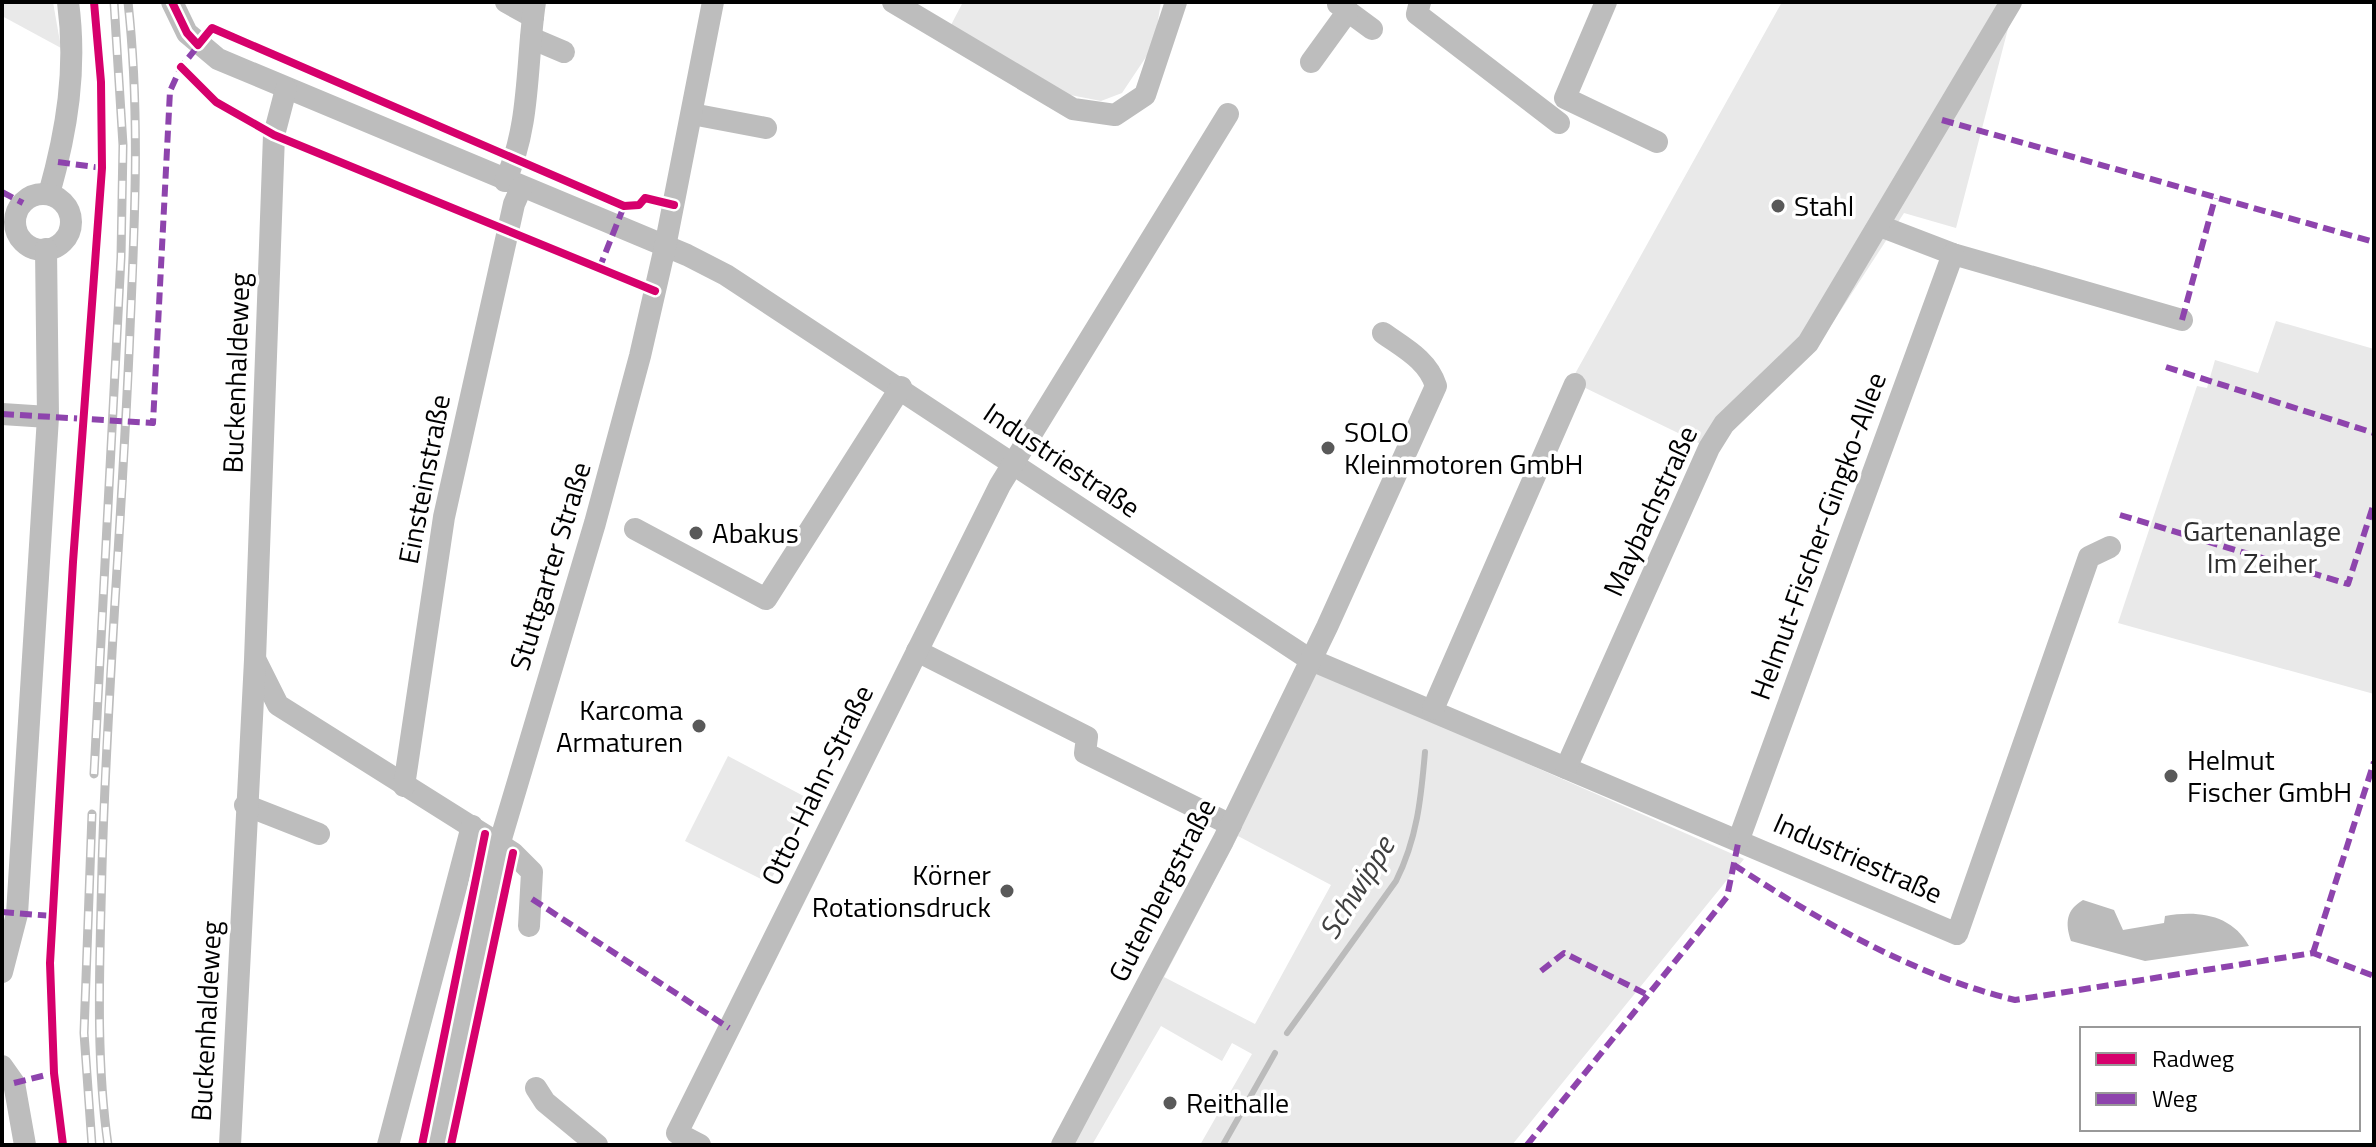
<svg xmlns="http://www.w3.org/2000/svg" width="2376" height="1147" font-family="'Titillium Web',sans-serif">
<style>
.green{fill:#e9e9e9;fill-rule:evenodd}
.water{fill:#bbb}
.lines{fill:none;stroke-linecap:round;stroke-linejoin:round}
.stream{stroke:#bbb;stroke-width:6}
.minor{stroke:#bdbdbd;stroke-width:22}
.rail-casing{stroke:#bdbdbd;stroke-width:9}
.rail{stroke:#fff;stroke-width:6;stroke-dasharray:18;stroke-linecap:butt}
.quiet{stroke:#8e44ad;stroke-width:6;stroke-dasharray:12 6;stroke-linecap:butt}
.cycleway-casing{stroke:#fff;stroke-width:13}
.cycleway{stroke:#d6006c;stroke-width:8}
.poi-dot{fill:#595959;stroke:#fff;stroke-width:3}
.labels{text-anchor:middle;stroke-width:7;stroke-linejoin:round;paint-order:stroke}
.poi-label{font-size:28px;fill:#000;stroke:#fff;text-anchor:start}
.street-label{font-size:28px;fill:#000;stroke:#fff}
.park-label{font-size:28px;fill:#2e2e2e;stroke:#fff}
.water-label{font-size:30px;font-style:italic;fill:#3f3f3f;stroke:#fff}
</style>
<rect width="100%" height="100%" fill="#fff"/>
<g class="green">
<polygon points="2,2 53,2 61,48 2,16"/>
<polygon points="963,2 1161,2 1154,45 1122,93 1101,101 1060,93 951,25"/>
<polygon points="1782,2 2015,2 1956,228 1904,213 1813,353 1709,448 1571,381"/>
<polygon points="2276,321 2374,349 2374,694 2118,623 2197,386 2207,388 2215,360 2258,373"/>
<path d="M1301,664L1744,859L1512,1145H1200L1252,1054L1232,1043L1222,1061L1161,1026L1092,1145H1065ZM1238,836L1331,885L1255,1024L1164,977Z"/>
<polygon points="728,756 813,801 769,883 685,841"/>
</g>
<path class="water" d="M2083,900L2114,910L2123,930L2164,923L2165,916C2197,910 2232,914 2249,946L2145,961L2071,941C2065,923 2066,910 2083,900Z"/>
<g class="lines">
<g class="stream">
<path d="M1287,1033L1396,881C1417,839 1421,799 1425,752"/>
<polyline points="1223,1145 1275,1053"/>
</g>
<g class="minor">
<polyline points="172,2 187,33 218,59 687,255 726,275 1309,659 1957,934 2089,557 2110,547"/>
<polyline points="506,2 533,17"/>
<polyline points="893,2 1073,109 1115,115 1145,95 1176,2"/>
<polyline points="1420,2 1417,14 1559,123"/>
<polyline points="1606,2 1565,98 1657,142"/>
<polyline points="1338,4 1372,29"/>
<polyline points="531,38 564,52"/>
<polyline points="1311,62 1348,11"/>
<polyline points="692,114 766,128"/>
<path d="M505,181C531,127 526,60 535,2"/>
<path d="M49,194C67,130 77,69 68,2"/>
<circle cx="43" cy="222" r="28"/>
<polyline points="1880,226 1953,254 2182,320"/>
<polyline points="2,414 48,417"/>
<polyline points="635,529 766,599 901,387"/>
<polyline points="917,651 1087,737 1085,753 1231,825"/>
<polyline points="256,661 278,705 513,853 532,872 529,926"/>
<polyline points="1433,709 1575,384"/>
<polyline points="1566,768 1709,448 1724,424 1808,343 2011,2"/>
<polyline points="404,786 444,517 514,204 521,188"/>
<polyline points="245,805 319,834"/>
<polyline points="1739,839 1953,254"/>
<polyline points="2,972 17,914 48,417 46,249"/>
<polyline points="2,1066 14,1083 25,1145"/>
<polyline points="536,1088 545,1102 597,1145"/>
<polyline points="230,1145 255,660 274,135 286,89"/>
<polyline points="388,1145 472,826"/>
<polyline points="438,1145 500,842 595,523 640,356 665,247 713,2"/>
<polyline points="700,1145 677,1133 1000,485 1228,114"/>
<path d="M1062,1145L1223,841L1327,627L1436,386C1428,360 1404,348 1383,333"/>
</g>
<defs>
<g id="rail">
<polyline points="94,774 121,257 123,145 114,2"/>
<polyline points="92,1145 84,1033 92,814"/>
<path d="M108,1145C95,1053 100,960 102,867C107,687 123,508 130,329C135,219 140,111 128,2"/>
</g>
</defs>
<use href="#rail" class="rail-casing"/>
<use href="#rail" class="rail"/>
<g class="quiet">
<polyline points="1942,120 2374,242"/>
<polyline points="58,162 102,168"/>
<polyline points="2,192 23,203"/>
<polyline points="599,269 624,206"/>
<polyline points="2182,320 2215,198"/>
<polyline points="2166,367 2374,433"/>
<polyline points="2,414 153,423 170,91 181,67 202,41"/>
<polyline points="2120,515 2348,584 2374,503"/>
<path d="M1734,865C1822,922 1912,975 2015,1000L2313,953L2374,976"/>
<polyline points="532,899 729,1028"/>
<polyline points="2,912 52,916"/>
<polyline points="2313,953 2374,762"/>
<polyline points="1541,971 1564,953 1646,994"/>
<polyline points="14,1083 54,1073"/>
<polyline points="1527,1145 1727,897 1739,839"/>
</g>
<defs>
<g id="cycleway">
<polyline points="172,2 187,33 198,45 212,28 624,206 639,205 645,198 674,205"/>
<polyline points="181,67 216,102 274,135 655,291"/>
<polyline points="63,1145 54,1073 50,963 73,562 102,168 101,82 94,2"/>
<polyline points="422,1145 485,834"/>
<polyline points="451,1145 513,853"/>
</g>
</defs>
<use href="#cycleway" class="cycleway-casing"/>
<use href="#cycleway" class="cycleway"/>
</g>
<g class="poi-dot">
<circle cx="1778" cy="206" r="8"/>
<circle cx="1328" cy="448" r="8"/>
<circle cx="696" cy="533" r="8"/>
<circle cx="699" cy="726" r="8"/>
<circle cx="2171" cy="776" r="8"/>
<circle cx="1007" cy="891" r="8"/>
<circle cx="1170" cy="1103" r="8"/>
</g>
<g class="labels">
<g class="poi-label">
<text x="1794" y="216">Stahl</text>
<text x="1344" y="442">SOLO<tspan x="1344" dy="32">Kleinmotoren GmbH</tspan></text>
<text x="712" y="543">Abakus</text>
<text x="683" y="720" text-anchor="end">Karcoma<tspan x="683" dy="32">Armaturen</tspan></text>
<text x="2187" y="770">Helmut<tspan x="2187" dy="32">Fischer GmbH</tspan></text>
<text x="991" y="885" text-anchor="end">Körner<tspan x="991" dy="32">Rotationsdruck</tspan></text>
<text x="1186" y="1113">Reithalle</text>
</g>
<g class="street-label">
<text transform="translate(236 373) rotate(-88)" y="10">Buckenhaldeweg</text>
<text transform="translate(1062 460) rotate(34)" y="10">Industriestraße</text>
<text transform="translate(424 479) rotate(-79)" y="10">Einsteinstraße</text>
<text transform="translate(1650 511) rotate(-65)" y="10">Maybachstraße</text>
<text transform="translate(1818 536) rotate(-70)" y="10">Helmut-Fischer-Gingko-Allee</text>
<text transform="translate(550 566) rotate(-73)" y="10">Stuttgarter Straße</text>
<text transform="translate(817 785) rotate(-64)" y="10">Otto-Hahn-Straße</text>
<text transform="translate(1858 858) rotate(24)" y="10">Industriestraße</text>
<text transform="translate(1162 890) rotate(-63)" y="10">Gutenbergstraße</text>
<text transform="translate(206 1021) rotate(-87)" y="10">Buckenhaldeweg</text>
</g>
<g class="park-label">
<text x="2262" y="541">Gartenanlage<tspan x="2262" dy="32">Im Zeiher</tspan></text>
</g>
<g class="water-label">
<text transform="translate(1357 888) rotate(-58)" y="10">Schwippe</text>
</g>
</g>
<rect width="2376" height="1147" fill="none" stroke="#000000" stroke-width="8"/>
<rect x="2080" y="1027" width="280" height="104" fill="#ffffff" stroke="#999999" stroke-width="2"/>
<rect x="2096" y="1053" width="40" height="12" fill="#d6006c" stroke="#999999" stroke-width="2"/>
<text x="2152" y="1067" font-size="24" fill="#000000">Radweg</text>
<rect x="2096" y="1093" width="40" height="12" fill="#8e44ad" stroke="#999999" stroke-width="2"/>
<text x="2152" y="1107" font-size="24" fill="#000000">Weg</text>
</svg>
